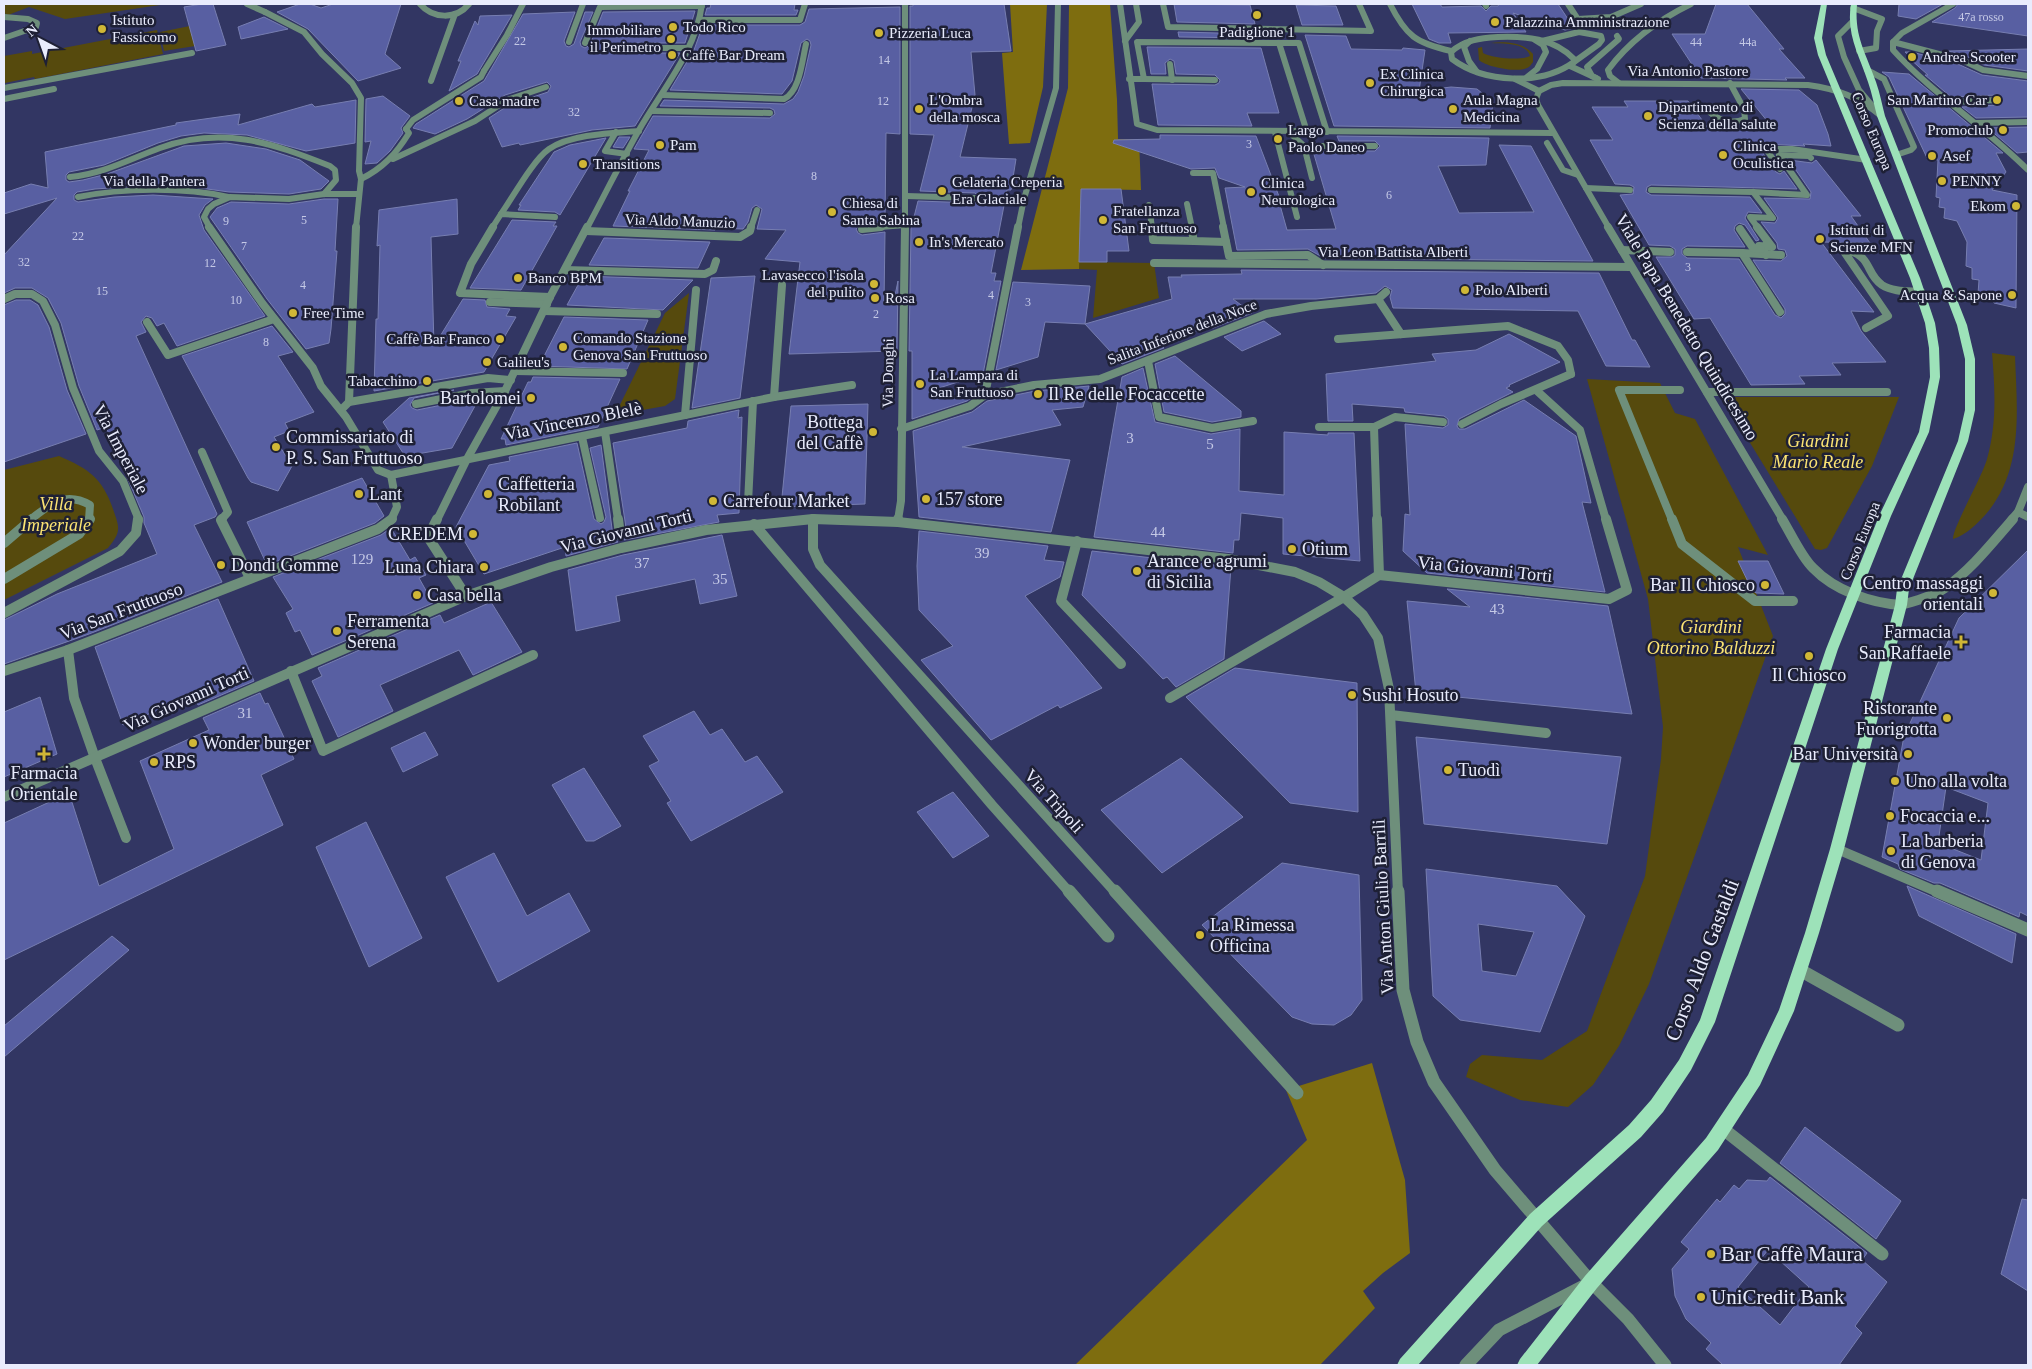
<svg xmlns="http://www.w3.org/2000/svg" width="2032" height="1369" font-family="Georgia,serif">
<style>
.green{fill:#564a0d}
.forest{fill:#7e6d0f}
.building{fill:#585fa2;stroke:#777eb1;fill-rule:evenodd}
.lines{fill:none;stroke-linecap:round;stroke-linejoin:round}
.service-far3{stroke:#6e8f7b;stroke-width:6}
.service-far2{stroke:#6e8f7b;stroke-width:8}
.service-far1{stroke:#6e8f7b;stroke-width:10}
.service{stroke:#6e8f7b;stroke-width:13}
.pedestrian-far2{stroke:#6e8f7b;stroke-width:6}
.pedestrian-far1{stroke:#6e8f7b;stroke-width:8}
.pedestrian{stroke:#6e8f7b;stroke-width:10}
.minor-far3{stroke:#6e8f7b;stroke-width:6}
.minor-far2{stroke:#6e8f7b;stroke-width:8}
.minor-far1{stroke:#6e8f7b;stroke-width:10}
.minor{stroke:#6e8f7b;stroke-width:13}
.tertiary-far3{stroke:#6e8f7b;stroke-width:6}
.tertiary-far2{stroke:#6e8f7b;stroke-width:8}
.tertiary-far1{stroke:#6e8f7b;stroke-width:10}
.tertiary{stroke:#6e8f7b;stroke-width:13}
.primary{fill:#9de2b9;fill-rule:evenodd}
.poi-dot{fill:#d0b736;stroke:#1e2035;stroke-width:2}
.labels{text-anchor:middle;stroke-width:5;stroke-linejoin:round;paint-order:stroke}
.far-number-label{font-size:12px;fill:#c5c9e6}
.far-poi-label{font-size:15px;fill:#e9ecfd;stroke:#1e2035;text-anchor:start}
.far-street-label{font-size:15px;fill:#e9ecfd;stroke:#1e2035}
.number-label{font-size:15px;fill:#c5c9e6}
.street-label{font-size:18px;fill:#e9ecfd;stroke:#1e2035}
.poi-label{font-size:18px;fill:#e9ecfd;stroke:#1e2035;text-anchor:start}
.park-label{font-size:18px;font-style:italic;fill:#fce473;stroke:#1e2035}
.near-street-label{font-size:21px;fill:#e9ecfd;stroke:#1e2035}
.near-poi-label{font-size:21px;fill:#e9ecfd;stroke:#1e2035;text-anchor:start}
</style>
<rect width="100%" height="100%" fill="#323663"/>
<g class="green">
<polygon points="4,4 167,4 65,19 29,7 8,15 4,13"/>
<polygon points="190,26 195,46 164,51 160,32"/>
<polygon points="157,30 163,54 35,79 34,77 5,83 4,56 32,51 32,54"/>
<path d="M1491,43C1504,41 1523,42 1533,54V62C1531,64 1530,67 1527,68C1518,73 1486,67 1479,60L1478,48L1482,47L1483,53C1492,58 1521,61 1530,56C1526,42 1503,44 1491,43Z"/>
<polygon points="1079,262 1154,263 1159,298 1093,318 1097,270 1079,269"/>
<polygon points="689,293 675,399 665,406 615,415 665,313"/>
<path d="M1992,353L2015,356C2017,410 2024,470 1986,514C1977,524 1966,535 1953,539C1952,529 1983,475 1987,459C1997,424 1995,389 1992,353Z"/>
<polygon points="1587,379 1660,383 1675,413 1695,419 1768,555 1738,547 1773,636 1649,984 1619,1046 1593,1085 1568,1107 1520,1100 1466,1077 1470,1064 1482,1055 1542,1060 1587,1031 1645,876 1661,759 1663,727 1648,599"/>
<polygon points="1722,397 1899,397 1872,466 1827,548 1821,550 1815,549"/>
<path d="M59,456C89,469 102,478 113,509C120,529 121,532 108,548L4,600V470Z"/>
</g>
<g class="forest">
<polygon points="1010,4 1047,4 1043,87 1030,143 1009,144 1002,53 1013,52"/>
<polygon points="1069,4 1110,4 1117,100 1118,139 1139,139 1141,190 1081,189 1079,269 1021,270 1068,88"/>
<polygon points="1372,1063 1405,1180 1410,1253 1383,1273 1363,1291 1375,1308 1320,1365 1075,1365 1307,1140 1286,1090"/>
</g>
<g class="building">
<polygon points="202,4 213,4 226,45 196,51 184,7"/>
<polygon points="300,4 310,4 321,8 333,4 401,4 385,54 401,68 358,81 308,29 277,12"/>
<polygon points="711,4 795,4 794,10 798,10 796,15 705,15 707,8 710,8"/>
<polygon points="913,4 1004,4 1011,51 971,52 975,95 960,157 1016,159 1011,190 1007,190 991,273 996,273 994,281 1001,281 983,374 939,388 941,398 975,395 967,401 912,419 912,351 909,351 911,229 918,201 975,203 979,201 980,198 975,193 920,191 934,135 910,134 910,6 913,6"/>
<polygon points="1174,4 1250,5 1255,24 1177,22"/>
<polygon points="1412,4 1440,4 1442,7 1481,6 1486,11 1491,6 1498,6 1499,4 1558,4 1574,28 1565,30 1513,13 1526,32 1448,33 1451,43 1439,43 1429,39"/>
<polygon points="1716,4 1747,4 1784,49 1779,49 1805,78 1785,78 1787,80 1701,78 1672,34 1705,34"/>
<polygon points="1899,4 1943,4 1916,19 1898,16"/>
<polygon points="1958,4 2028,4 2028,36 1932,22 1955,8"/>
<polygon points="1296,5 1336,6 1343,25 1302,25"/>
<polygon points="900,7 900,134 886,133 885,222 861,223 856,229 858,233 862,235 885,232 884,304 893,305 898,281 897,351 789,354 800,262 765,259 786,230 757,229 762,209 756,205 752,208 748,222 743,229 716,228 715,230 613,226 630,191 628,191 649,150 634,149 653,116 770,118 775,114 774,110 770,108 660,106 664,100 784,104 793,99 798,92 804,76 811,45 810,41 807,39 801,43 792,81 782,94 670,90 694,50 703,25 800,25 805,22 809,9"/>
<polygon points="695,11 685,43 636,43 631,46 632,51 636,53 680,53 635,126 592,130 520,145 519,143 502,147 489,118 509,105 548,92 551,86 547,82 505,95 467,119 435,134 413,128 416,124 484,81 523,14 575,12 564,41 566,46 569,47 574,44 585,12 593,12 580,42 581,46 585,48 590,45 603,12"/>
<polygon points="512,15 477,74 449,91 461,61 458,61 475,21 478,25 480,16"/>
<polygon points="264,17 288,29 241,39 238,27"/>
<polygon points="1178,32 1258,34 1259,38 1179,37"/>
<polygon points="1305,35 1346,36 1351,49 1402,50 1403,48 1425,50 1419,91 1451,87 1477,89 1493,102 1490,128 1334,126"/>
<polygon points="1147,47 1261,48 1279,113 1247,113 1252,126 1158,125 1152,84 1215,85 1219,83 1220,80 1215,75 1176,74 1174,61 1170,59 1165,63 1166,74 1151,74"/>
<polygon points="2028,49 2028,71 1984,65 1964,55 1948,51"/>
<polygon points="1905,52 1912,52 1960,65 1982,75 2028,81 2028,117 1976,118 1962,107 1998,105 2002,102 2001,97 1997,95 1951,97 1925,75 1928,75 1909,58 1912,58"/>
<polygon points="1882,72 1909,74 2003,153 1996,153 2006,172 1992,190 2017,195 2016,308 1994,303 1991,296 1978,294 1979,280 1972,279 1972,268 1966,266 1967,242 1957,221 1944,218 1945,208 1939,207 1940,198 1936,197 1938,160 1927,158 1889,77"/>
<polygon points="1741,89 1799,90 1817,105 1828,134 1831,146 1803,144 1805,146 1766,144 1761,147 1762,152 1776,172 1780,174 1784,171 1797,189 1651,185 1647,187 1646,192 1651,195 1750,197 1762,213 1748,212 1745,218 1759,240 1756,241 1745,225 1739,223 1735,226 1734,230 1745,247 1687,246 1682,249 1682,254 1687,258 1739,259 1775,315 1781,318 1785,314 1785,309 1753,260 1781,261 1787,256 1785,250 1778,249 1777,243 1761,222 1775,223 1778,218 1764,198 1810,199 1811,192 1789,160 1812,163 1816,160 1861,216 1851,216 1870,243 1821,242 1874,312 1851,311 1861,331 1886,362 1832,363 1841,375 1799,376 1805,384 1751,385 1710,318 1694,319 1656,257 1672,257 1675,255 1675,249 1670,246 1649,245 1620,195 1633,194 1634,187 1630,185 1615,184 1590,140 1613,140 1592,107 1628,107 1624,101 1688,101 1708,128 1773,128"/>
<polygon points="383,96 410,116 401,128 403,133 390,151 377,163 365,164 371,141 365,142 366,99"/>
<polygon points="356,100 355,143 306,151 247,135 204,133 181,136 158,143 104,165 69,172 66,175 66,180 69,182 83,180 107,174 184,146 226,143 266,149 300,160 329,181 321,189 289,194 229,192 193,187 153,185 95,189 77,192 74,195 74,200 78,202 114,197 153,195 213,199 205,205 199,215 204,230 265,316 177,346 164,323 157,326 152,318 146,316 141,322 146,332 136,336 217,514 215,517 194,525 222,582 89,634 4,664 4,620 57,594 157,554 144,523 144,517 106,427 97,430 79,386 61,323 48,298 32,288 15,288 4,293 4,255 57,198 4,214 4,193 31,184 48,188 45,152 176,125 176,123 240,114 238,125 312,104 315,107"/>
<polygon points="2028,127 2028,152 2017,153 1988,128"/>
<polygon points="1160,135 1256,136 1280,199 1278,198 1287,230 1336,229 1313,151 1375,151 1380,146 1375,141 1339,141 1337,136 1489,138 1486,165 1438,166 1459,213 1534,212 1499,145 1531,146 1593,261 1324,258 1308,249 1237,250 1225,188 1245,187 1219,178 1215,168 1191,169 1113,143 1114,140 1160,139"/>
<polygon points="619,137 630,137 623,148 613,147"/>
<polygon points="606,138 560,215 555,212 518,210 521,205 519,205 554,152 570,145"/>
<polygon points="1081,189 1121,189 1129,251 1107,251 1107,262 1079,262"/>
<polygon points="324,199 338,199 335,251 337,251 331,329 329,343 306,349 267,299 210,217 217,208 231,202 289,204"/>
<polygon points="457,199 458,234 431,237 434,346 463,299 485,300 487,307 510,309 506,316 516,317 484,372 374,391 376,319 378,319 380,245 377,246 379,210"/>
<polygon points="512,220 556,222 553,226 557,226 521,290 470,288"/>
<polygon points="604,238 607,238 710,242 698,268 589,265"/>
<polygon points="1241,270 1599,273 1632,340 1635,340 1650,367 1606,366 1578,311 1393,308 1390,297 1392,290 1385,286 1376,293 1316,299 1233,299 1252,313 1213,328 1211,327 1159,343 1164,348 1122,364 1085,324 1045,322 1038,357 996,370 1013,282 1090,286 1085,324 1172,299 1168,277 1182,277 1181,275 1242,274"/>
<polygon points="583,276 693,280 663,310 567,305"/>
<polygon points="755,276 740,398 692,408 711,278"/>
<polygon points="16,300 30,300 38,305 49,327 67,390 86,434 4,462 4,305"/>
<polygon points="564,317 648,320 627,369 539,366"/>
<polygon points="1264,321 1281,334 1242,351 1224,337"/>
<polygon points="272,326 293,352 278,356 314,412 285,423 289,431 274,437 292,466 278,491 251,482 248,478 182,356"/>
<polygon points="1509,334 1560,362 1509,385 1510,386 1506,388 1513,392 1459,419 1457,426 1459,429 1465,429 1524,400 1576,436 1591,503 1582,502 1605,592 1427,573 1403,551 1405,514 1410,515 1405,424 1443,428 1448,425 1448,419 1444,416 1405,412 1404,408 1352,404 1353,421 1328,421 1326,374 1436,361 1432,354 1476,350"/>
<polygon points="1175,356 1241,411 1241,417 1212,422 1164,412 1155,364"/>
<polygon points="1143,368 1155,422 1211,434 1240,429 1239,491 1284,495 1284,432 1328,435 1328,433 1354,433 1360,561 1283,554 1283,518 1241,513 1239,540 1234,540 1233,553 1094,537 1122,377"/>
<polygon points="533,377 620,379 598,427 506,445 505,439 501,439 528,382 531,382"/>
<polygon points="1089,386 1083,407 1052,410 1061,425 962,447 1070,460 1051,532 919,517 913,431 972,412 987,401 1035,391"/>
<polygon points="454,390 414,398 410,405 412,408 417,410 467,400 475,406 452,448 405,456 383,422 409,398"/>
<polygon points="868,404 865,504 781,507 791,406"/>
<polygon points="739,410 738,418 742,417 739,513 717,515 719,522 624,540 627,534 613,443 687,428 688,421"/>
<polygon points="577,443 594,519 601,524 604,522 606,517 590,448 601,445 613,536 618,542 566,556 565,547 484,574 456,527 489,465 510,461 509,457"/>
<polygon points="362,478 384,516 375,523 267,565 247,522"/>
<polygon points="391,528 410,560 415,557 426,575 419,578 433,603 312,655 300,630 295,632 286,613 293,609 273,577 381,535"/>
<polygon points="919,531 1048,546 1044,560 1064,562 1060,577 1025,596 1102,688 1060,708 1058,705 991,740 921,660 953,646 919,610 917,566"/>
<polygon points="722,535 737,596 700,604 695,579 616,596 620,621 576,631 568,570 623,555"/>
<path d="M2028,550V916L2020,912L2019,917L1940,883H1934L1900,869L1898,864L1882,857L1904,736L1959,618ZM1946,787L1988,803L1981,860L1938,843Z"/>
<polygon points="1092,551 1231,567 1224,659 1176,687 1167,677 1163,679 1082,595"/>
<polygon points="1738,561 1768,561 1784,594 1756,593 1752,590"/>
<polygon points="1447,589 1608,606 1632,714 1416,693 1407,601 1470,607"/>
<polygon points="218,599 254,681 198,705 193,695 123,725 95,647"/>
<polygon points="491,602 522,652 473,675 459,650 380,685 393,711 338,737 312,681 322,676 318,668 440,615 444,623"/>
<polygon points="1235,668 1357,683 1358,812 1290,803 1186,697"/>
<polygon points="260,693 265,704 268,703 294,759 261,775 283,825 4,960 4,823 69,793 99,886 174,849 140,761 209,730 203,718"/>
<polygon points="40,697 57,754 4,777 4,712"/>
<polygon points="694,711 710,735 722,729 745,762 757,756 783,792 691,841 667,803 671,801 649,766 659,761 643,736"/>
<polygon points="425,732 438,755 403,772 391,748"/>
<polygon points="1416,737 1621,757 1607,844 1424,824"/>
<polygon points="1181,758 1243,817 1162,873 1101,810"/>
<polygon points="584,768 621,826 594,841 586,841 552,785"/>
<polygon points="953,792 989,836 953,858 917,812"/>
<polygon points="366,822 422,938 369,967 316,847"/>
<polygon points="494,853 527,916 569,893 590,931 498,982 446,877"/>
<polygon points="1282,863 1359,875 1362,1000 1351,1015 1334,1025 1312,1024 1292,1017 1202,925"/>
<path d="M1426,869L1557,886L1585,916L1540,1032L1460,1020L1433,996ZM1478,924L1534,932L1516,976L1482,971Z"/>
<polygon points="1907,886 2016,934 2012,963 1919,916"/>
<polygon points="112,936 129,950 4,1057 4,1026"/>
<polygon points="1805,1127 1901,1201 1876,1239 1780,1163"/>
<path d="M1770,1177L1867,1253L1862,1260L1887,1282L1855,1326L1862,1333L1839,1365H1723L1706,1349L1711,1343L1686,1319L1675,1296L1672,1269L1689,1249L1681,1242L1717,1199L1720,1202L1734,1185L1739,1189L1747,1180L1767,1181ZM1768,1250L1809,1287L1780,1325L1738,1287Z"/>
<polygon points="2022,1199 2028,1200 2028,1291 2001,1274"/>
</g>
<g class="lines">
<g class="service-far3">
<polyline points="1163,4 1168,27 1371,31 1359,4"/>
<path d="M1390,4C1406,36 1416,43 1451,51"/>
<polyline points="1485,4 1486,6"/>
<polyline points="1568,4 1581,24"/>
<polyline points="1578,19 1611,17 1641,4"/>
<polyline points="1852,22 1838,36 1844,57 1859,90 1880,115"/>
<polyline points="1125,41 1139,22 1136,4"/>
<polyline points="1470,41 1464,47 1469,61 1477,72"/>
<polyline points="1542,41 1579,32 1601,36 1602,40 1599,44 1574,62"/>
<polyline points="1279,43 1299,43 1327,132"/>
<polyline points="636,48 689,48"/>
<polyline points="1170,64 1172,80"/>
<polyline points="1527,77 1537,69 1546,52 1543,45 1535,40"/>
<polyline points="1129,79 1144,79 1137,42 1279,43 1307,132"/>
<polyline points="1144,79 1215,80"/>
<polyline points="1598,79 1592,76 1587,67 1619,39 1617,36"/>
<polyline points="431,81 455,14"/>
<polyline points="4,88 192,53"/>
<path d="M662,95L784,99C800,91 802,61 806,44"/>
<polyline points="4,99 54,89"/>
<polyline points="1951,102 1997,100"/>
<path d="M1719,106L1706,108C1716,120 1730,125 1745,119L1744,109L1730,83"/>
<polyline points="652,111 770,113"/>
<polyline points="616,132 605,151 627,154"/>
<polyline points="1275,132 1297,217"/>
<polyline points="1289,132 1304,146 1312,178"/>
<polyline points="1547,143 1563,170 1578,175"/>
<polyline points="1304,146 1375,146"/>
<polyline points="393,159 475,121 507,100 546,87"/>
<polyline points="1780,169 1766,149 1792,149 1867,160"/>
<polyline points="1193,173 1213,173 1224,228"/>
<polyline points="1586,188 1630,190"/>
<polyline points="1651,190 1753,192"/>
<polyline points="906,196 975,198"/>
<polyline points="1187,204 1192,228"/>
<polyline points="1149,205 1152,228"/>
<polyline points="751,228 757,210"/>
<polyline points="868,228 905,225"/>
</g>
<g class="service-far2">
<polyline points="1152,227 1153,240 1194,241"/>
<polyline points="1191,227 1194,241 1226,242"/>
<polyline points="1223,227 1229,256 1308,255 1323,265"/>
<polyline points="862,229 881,227"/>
<polyline points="586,231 740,237 750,231 751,227"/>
<polyline points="1622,250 1670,252"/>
<polyline points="1687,252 1742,253 1780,312"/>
<polyline points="1742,253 1781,255"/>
<polyline points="565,270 705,274 713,270 716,261"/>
<polyline points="1378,299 1401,334"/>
<polyline points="490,302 547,304"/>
<polyline points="544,311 657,314"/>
<path d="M1866,328L1888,316L1845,253L1850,251C1872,258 1866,274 1882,285C1893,292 1908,291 1921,292"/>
<polyline points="1338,339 1508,326 1558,346 1568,360 1571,374"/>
<polyline points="515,371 623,373"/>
<polyline points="416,404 472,393 505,391"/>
<polyline points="582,437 600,518"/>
<polyline points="202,452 228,512 221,520"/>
<polyline points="748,503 753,401"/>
<polyline points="2018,512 2028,517"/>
</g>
<g class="service-far1">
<polyline points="222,519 221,520 250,578"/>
<polyline points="754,524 992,805 1070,893"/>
<polyline points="1077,541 1061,601 1121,664"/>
<polyline points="68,650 74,698 95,758"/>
<polyline points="291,671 323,751 533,655"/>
<polyline points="1170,698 1344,597"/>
<polyline points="1391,715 1546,733"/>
<polyline points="1837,849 1940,893"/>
</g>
<g class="service">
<polyline points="1069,891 1108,936"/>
<polyline points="1937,891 2028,930"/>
<polyline points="1800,970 1898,1025"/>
<polyline points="1722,1128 1882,1254"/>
<polyline points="1466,1365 1499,1330 1584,1286"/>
</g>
<g class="pedestrian-far2">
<polyline points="247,4 265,12"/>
<polyline points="406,129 413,120 481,77 484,71"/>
<polyline points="1753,192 1807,195 1779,155 1809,156 1811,158"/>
<polyline points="1753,192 1773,218 1750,217 1758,228"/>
</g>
<g class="pedestrian-far1">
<polyline points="1757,227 1772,247 1759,246 1766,255"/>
<polyline points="1740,229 1753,248 1761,249"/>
<polyline points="605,432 618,520"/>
<path d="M30,520C50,504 65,491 90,505L89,520"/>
<polyline points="1672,520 1619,390 1680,390"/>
</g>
<g class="pedestrian">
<polyline points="618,519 620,535"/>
<polyline points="1672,519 1682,544 1755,601 1793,601"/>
<polyline points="4,543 32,519"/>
<polyline points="4,579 79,534 90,519"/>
</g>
<g class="minor-far3">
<path d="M420,4C433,19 456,20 469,4"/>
<polyline points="1120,4 1137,124 1157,130 1553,133"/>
<polyline points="1853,8 1882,19 1877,31 1876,48 1859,51"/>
<polyline points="265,12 304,32 322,54 352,83 361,98 359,171 361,179 356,228"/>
<polyline points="4,17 28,19 37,23 36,27 4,38"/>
<polyline points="700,20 800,20 805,4"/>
<path d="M1498,37C1525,36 1554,38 1574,59V62C1541,86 1484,83 1452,59L1451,52C1464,40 1481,38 1498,37Z"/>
<polyline points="569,42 583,4"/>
<polyline points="1893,42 1962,60 1983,70 2028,76"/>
<polyline points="585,43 600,7 702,6"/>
<polyline points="1570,66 1596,78"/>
<polyline points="1867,70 1884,79 1914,147 1911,150 1896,155"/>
<polyline points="484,71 507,35 523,4"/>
<polyline points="1515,79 1539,91"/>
<path d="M1619,83L1610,76L1608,70C1630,40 1658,20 1691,4"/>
<polyline points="1539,91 1536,99 1538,105 1609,228"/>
<path d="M1539,91L1551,85L1563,83L1808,85C1837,89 1859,97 1881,116"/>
<polyline points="1975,123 2028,122"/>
<path d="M70,177C103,174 130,159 160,148C222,125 272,143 330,166L335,170L336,180L324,194"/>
<path d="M361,179C383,168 396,154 409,133L406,129"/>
<path d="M78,197C122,188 184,187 228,197"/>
<path d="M501,214C513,197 533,160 549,149C571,134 613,133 639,131"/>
<polyline points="210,228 204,217 208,209 214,204 230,197 289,199 324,194 358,194"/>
<polyline points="492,228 501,214 555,217"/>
<polyline points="1018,228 1024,199 1056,88 1058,4"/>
</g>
<g class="minor-far2">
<polyline points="209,227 262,303 313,368 321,386 346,417 378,470 391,475 397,507 391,520"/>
<polyline points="493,227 471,264 460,293 550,297"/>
<polyline points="1608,227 1783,520"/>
<polyline points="1154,263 1631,267"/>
<polyline points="4,299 15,294 32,294 43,301 55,325 73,388 99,451 123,481 139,520"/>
<polyline points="147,322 168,355 274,319"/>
<polyline points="1148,361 1159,417 1212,428 1253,421"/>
<polyline points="1536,390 1580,430 1606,520"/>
<polyline points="1707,392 1887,392"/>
<polyline points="985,395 1034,385 1100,379 1266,314 1311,306 1378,299 1386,292"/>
<polyline points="774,397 782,285"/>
<polyline points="349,402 488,378 511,380"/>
<polyline points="341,410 349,402 356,227"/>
<polyline points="685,415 696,290"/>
<polyline points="1462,424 1501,404 1571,374"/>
<polyline points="1319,427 1374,427 1395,417 1443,422"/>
<polyline points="1374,427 1377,520"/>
<polyline points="901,429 970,406 985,395 1018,227"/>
<polyline points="391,475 774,397 852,385"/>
</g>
<g class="minor-far1">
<polyline points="813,519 813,549 820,565 1116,893"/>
<polyline points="1377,519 1379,575"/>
<path d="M1782,519C1790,532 1802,558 1813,568C1835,591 1871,603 1901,605"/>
<polyline points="1344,597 1379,575 1609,599 1627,590 1606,519"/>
<polyline points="4,613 120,551 136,533 138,519"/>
<polyline points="4,671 68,650 378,529 392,519"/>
<polyline points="95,758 126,838"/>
</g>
<polyline class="minor" points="1115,891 1297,1093"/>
<g class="tertiary-far3">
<polyline points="905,4 905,228"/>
<path d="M1953,4L1902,33L1893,42V50C1934,95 1985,127 2028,170"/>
<path d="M587,228C604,196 621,162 639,130C662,90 696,51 702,4"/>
</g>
<g class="tertiary-far2">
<polyline points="437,520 467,459 505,391 550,297 587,227"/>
<polyline points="804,520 838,520"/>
<polyline points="898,520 901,501 905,227"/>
<polyline points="2011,520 2018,512 2028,487"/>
</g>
<g class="tertiary-far1">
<polyline points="437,519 428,537 466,596"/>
<polyline points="898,522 898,519"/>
<path d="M1901,605C1915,601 1932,597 1945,588C1971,570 1992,543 2013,519"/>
<polyline points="4,797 466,596 551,567 621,548 706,530 813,519 898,522 1228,559 1295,572 1319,582 1344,597 1363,615 1378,638 1389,689 1398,893"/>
</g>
<polyline class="tertiary" points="1398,891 1403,990 1417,1042 1434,1082 1495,1170 1591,1282 1628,1319 1665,1365"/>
<g class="primary">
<polygon points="1821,4 1827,4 1822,38 1826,55 1920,278 1935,323 1939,348 1940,377 1929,432 1891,516 1838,649 1715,1022 1691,1070 1663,1112 1641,1137 1542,1226 1418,1365 1397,1365 1400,1359 1530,1214 1629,1125 1651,1100 1679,1060 1700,1020 1826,649 1879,516 1919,432 1930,377 1929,348 1925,323 1910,278 1818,55 1814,38"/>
<path d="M1851,4H1857C1854,37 1866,53 1876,82C1880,93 1882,105 1885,116L1967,325L1975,359V410L1968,441L1909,589L1907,605L1844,849L1819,933L1794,1011L1760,1085L1718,1150L1597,1288L1537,1365H1517L1520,1359L1585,1276L1706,1138L1748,1075L1779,1010L1805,933L1830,849L1895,605L1897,589L1958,441L1965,410V359L1957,325L1877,116C1874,105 1872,93 1868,82C1859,54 1846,35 1851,4Z"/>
</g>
</g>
<g class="poi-dot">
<circle cx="1257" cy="15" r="5"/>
<circle cx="1495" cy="22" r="5"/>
<circle cx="673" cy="27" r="5"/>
<circle cx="102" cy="29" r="5"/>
<circle cx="879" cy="33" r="5"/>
<circle cx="671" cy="39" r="5"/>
<circle cx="672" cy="55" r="5"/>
<circle cx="1912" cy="57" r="5"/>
<circle cx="1370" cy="83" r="5"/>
<circle cx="1997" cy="100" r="5"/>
<circle cx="459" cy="101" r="5"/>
<circle cx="919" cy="109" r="5"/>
<circle cx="1453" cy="109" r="5"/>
<circle cx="1648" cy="116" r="5"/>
<circle cx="2003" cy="130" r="5"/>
<circle cx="1278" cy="139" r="5"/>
<circle cx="660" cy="145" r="5"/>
<circle cx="1723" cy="155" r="5"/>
<circle cx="1932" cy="156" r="5"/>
<circle cx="583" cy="164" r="5"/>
<circle cx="1942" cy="181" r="5"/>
<circle cx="942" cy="191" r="5"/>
<circle cx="1251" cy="192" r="5"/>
<circle cx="2016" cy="206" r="5"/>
<circle cx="832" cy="212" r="5"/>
<circle cx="1103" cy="220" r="5"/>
<circle cx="1820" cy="239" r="5"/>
<circle cx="919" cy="242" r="5"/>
<circle cx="518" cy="278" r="5"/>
<circle cx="874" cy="284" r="5"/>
<circle cx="1465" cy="290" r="5"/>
<circle cx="2012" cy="295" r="5"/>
<circle cx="875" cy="298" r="5"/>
<circle cx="293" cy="313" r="5"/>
<circle cx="500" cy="339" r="5"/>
<circle cx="563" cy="347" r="5"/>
<circle cx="487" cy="362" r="5"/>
<circle cx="427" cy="381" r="5"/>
<circle cx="920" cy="384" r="5"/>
<circle cx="1038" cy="394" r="5"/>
<circle cx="531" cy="398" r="5"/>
<circle cx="873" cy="432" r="5"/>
<circle cx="276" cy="447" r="5"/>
<circle cx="359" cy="494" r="5"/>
<circle cx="488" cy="494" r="5"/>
<circle cx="926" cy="499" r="5"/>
<circle cx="713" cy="501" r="5"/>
<circle cx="473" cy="534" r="5"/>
<circle cx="1292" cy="549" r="5"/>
<circle cx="221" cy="565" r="5"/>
<circle cx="484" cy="567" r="5"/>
<circle cx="1137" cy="571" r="5"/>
<circle cx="1765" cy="585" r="5"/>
<circle cx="1993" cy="593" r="5"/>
<circle cx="417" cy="595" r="5"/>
<circle cx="337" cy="631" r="5"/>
<path d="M1958.5 634.5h5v5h5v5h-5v5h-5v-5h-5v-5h5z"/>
<circle cx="1809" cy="656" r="5"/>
<circle cx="1352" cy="695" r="5"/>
<circle cx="1947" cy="718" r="5"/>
<circle cx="193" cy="743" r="5"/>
<path d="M41.5 746.5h5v5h5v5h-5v5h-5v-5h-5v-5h5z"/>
<circle cx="1908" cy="754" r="5"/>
<circle cx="154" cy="762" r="5"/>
<circle cx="1448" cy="770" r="5"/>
<circle cx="1895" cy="781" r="5"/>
<circle cx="1890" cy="816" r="5"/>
<circle cx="1891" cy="851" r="5"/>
<circle cx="1200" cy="935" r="5"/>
<circle cx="1711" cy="1254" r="5"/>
<circle cx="1701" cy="1297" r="5"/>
</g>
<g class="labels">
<g class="far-number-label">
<text x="1981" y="21">47a rosso</text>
<text x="520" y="45">22</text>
<text x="1696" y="46">44</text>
<text x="1748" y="46">44a</text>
<text x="884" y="64">14</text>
<text x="883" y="105">12</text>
<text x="574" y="116">32</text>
<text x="1249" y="148">3</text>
<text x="814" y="180">8</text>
<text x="1389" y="199">6</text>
<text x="304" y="224">5</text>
<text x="226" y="225">9</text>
<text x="78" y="240">22</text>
<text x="244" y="250">7</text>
<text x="24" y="266">32</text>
<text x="210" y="267">12</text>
<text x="1688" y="271">3</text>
<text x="303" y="289">4</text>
<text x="102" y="295">15</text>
<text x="991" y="299">4</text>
<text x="236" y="304">10</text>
<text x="1028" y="306">3</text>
<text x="876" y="318">2</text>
<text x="266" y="346">8</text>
</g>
<g class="far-poi-label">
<text x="112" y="25">Istituto<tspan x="112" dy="17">Fassicomo</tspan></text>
<text x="1505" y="27">Palazzina Amministrazione</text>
<text x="683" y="32">Todo Rico</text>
<text x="661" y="35" text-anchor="end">Immobiliare<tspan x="661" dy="17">il Perimetro</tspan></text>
<text x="1257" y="37" text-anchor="middle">Padiglione 1</text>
<text x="889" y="38">Pizzeria Luca</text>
<text x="682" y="60">Caffè Bar Dream</text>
<text x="1922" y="62">Andrea Scooter</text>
<text x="1380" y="79">Ex Clinica<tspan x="1380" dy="17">Chirurgica</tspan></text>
<text x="929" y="105">L'Ombra<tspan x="929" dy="17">della mosca</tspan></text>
<text x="1463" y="105">Aula Magna<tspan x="1463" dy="17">Medicina</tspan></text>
<text x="1987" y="105" text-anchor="end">San Martino Car</text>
<text x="469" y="106">Casa madre</text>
<text x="1658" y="112">Dipartimento di<tspan x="1658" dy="17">Scienza della salute</tspan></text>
<text x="1288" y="135">Largo<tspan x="1288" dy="17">Paolo Daneo</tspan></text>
<text x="1993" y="135" text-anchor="end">Promoclub</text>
<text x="670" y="150">Pam</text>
<text x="1733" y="151">Clinica<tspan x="1733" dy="17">Oculistica</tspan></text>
<text x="1942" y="161">Asef</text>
<text x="593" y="169">Transitions</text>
<text x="1952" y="186">PENNY</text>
<text x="952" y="187">Gelateria Creperia<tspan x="952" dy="17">Era Glaciale</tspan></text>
<text x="1261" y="188">Clinica<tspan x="1261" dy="17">Neurologica</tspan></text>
<text x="842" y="208">Chiesa di<tspan x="842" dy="17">Santa Sabina</tspan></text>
<text x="2006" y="211" text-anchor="end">Ekom</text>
<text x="1113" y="216">Fratellanza<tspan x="1113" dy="17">San Fruttuoso</tspan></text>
<text x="1830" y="235">Istituti di<tspan x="1830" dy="17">Scienze MFN</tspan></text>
<text x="929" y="247">In's Mercato</text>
<text x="864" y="280" text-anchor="end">Lavasecco l'isola<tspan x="864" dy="17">del pulito</tspan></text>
<text x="528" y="283">Banco BPM</text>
<text x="1475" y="295">Polo Alberti</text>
<text x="2002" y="300" text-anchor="end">Acqua &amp; Sapone</text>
<text x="885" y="303">Rosa</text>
<text x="303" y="318">Free Time</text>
<text x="573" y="343">Comando Stazione<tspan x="573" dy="17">Genova San Fruttuoso</tspan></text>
<text x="490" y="344" text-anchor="end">Caffè Bar Franco</text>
<text x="497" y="367">Galileu's</text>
<text x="930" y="380">La Lampara di<tspan x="930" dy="17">San Fruttuoso</tspan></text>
<text x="417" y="386" text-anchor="end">Tabacchino</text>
</g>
<g class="far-street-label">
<text x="1688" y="76">Via Antonio Pastore</text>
<text transform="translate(1872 131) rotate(67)" y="5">Corso Europa</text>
<text x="154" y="186">Via della Pantera</text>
<text transform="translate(680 221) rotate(2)" y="5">Via Aldo Manuzio</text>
<text x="1393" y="257">Via Leon Battista Alberti</text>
<text transform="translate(1182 332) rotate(-21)" y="5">Salita Inferiore della Noce</text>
<text transform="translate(888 373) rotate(-89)" y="5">Via Donghi</text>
<text transform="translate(1860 541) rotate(-68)" y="5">Corso Europa</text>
</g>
<g class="number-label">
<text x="1130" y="443">3</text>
<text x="1210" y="449">5</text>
<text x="1158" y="537">44</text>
<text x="982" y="558">39</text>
<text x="362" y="564">129</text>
<text x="642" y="568">37</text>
<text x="720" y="584">35</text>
<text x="1497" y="614">43</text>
<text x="245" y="718">31</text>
</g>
<g class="street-label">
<text transform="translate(1687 327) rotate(59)" y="6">Viale Papa Benedetto Quindicesimo</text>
<text transform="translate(573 421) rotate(-11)" y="6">Via Vincenzo Blelè</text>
<text transform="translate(121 449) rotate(62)" y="6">Via Imperiale</text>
<text transform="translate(626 531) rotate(-14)" y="6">Via Giovanni Torti</text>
<text transform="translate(1485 569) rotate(6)" y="6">Via Giovanni Torti</text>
<text transform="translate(121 611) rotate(-21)" y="6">Via San Fruttuoso</text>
<text transform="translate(186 699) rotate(-24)" y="6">Via Giovanni Torti</text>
<text transform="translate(1054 801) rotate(48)" y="6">Via Tripoli</text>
<text transform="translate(1383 907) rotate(-93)" y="6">Via Anton Giulio Barrili</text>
</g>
<g class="poi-label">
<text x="1048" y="400">Il Re delle Focaccette</text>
<text x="521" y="404" text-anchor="end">Bartolomei</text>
<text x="863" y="428" text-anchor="end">Bottega<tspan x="863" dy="21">del Caffè</tspan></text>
<text x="286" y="443">Commissariato di<tspan x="286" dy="21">P. S. San Fruttuoso</tspan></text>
<text x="498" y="490">Caffetteria<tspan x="498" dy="21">Robilant</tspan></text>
<text x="369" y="500">Lant</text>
<text x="936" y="505">157 store</text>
<text x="723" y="507">Carrefour Market</text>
<text x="463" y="540" text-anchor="end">CREDEM</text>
<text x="1302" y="555">Otium</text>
<text x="1147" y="567">Arance e agrumi<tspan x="1147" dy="21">di Sicilia</tspan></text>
<text x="231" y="571">Dondi Gomme</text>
<text x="474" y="573" text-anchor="end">Luna Chiara</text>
<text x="1983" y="589" text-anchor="end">Centro massaggi<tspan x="1983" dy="21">orientali</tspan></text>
<text x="1755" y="591" text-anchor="end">Bar Il Chiosco</text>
<text x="427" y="601">Casa bella</text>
<text x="347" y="627">Ferramenta<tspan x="347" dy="21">Serena</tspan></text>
<text x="1951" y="638" text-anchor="end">Farmacia<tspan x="1951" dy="21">San Raffaele</tspan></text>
<text x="1809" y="681" text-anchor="middle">Il Chiosco</text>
<text x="1362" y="701">Sushi Hosuto</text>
<text x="1937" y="714" text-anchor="end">Ristorante<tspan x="1937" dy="21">Fuorigrotta</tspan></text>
<text x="203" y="749">Wonder burger</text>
<text x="1898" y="760" text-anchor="end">Bar Università</text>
<text x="164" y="768">RPS</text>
<text x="1458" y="776">Tuodì</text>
<text x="44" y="779" text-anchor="middle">Farmacia<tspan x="44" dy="21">Orientale</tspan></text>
<text x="1905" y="787">Uno alla volta</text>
<text x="1900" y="822">Focaccia e...</text>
<text x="1901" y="847">La barberia<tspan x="1901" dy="21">di Genova</tspan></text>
<text x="1210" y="931">La Rimessa<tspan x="1210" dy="21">Officina</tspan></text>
</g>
<g class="park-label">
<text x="1818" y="447">Giardini<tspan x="1818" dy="21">Mario Reale</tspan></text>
<text x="56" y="510">Villa<tspan x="56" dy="21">Imperiale</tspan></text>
<text x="1711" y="633">Giardini<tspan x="1711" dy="21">Ottorino Balduzzi</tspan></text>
</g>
<g class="near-street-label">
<text transform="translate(1702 960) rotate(-69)" y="7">Corso Aldo Gastaldi</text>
</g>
<g class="near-poi-label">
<text x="1721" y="1261">Bar Caffè Maura</text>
<text x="1711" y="1304">UniCredit Bank</text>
</g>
</g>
<rect width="2032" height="1369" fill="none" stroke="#e9ecfd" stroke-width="10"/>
<g transform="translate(40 40) rotate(319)" stroke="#1e2035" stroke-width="4" paint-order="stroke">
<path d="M0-4L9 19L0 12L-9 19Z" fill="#e9ecfd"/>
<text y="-8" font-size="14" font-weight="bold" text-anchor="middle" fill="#e9ecfd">N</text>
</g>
</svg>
